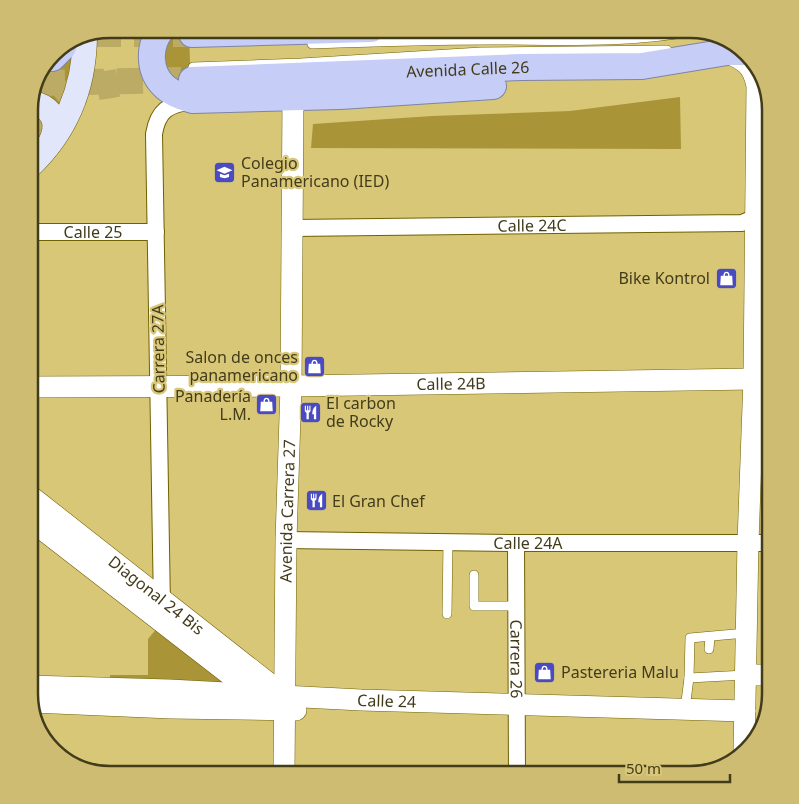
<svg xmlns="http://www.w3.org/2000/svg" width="799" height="804" font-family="'Noto Sans',sans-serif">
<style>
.green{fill:#a99537}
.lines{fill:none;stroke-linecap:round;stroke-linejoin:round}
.primary-tunnel{stroke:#bbab65;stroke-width:26;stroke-dasharray:26 13;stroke-linecap:butt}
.trunk-tunnel{stroke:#bbab65;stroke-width:28;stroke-dasharray:28 14;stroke-linecap:butt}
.service-casing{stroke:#716000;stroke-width:10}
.minor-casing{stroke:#716000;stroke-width:18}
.tertiary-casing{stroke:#716000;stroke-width:22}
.secondary-casing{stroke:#716000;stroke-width:25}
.primary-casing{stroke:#7f84a5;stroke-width:28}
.service{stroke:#fff;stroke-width:9}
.minor{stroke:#fff;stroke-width:16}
.tertiary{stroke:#fff;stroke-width:21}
.secondary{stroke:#e2e6fa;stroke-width:24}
.primary{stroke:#c6cdf6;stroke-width:26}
.labels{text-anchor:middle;stroke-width:4.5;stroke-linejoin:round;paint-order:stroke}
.street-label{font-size:16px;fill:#433c1b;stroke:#d9c778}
.poi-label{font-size:16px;fill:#433c1b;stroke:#d9c778;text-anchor:start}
.rim{fill:none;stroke:#433c1b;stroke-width:2.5}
</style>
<rect width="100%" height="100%" fill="#d9c778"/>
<g class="green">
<polygon points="167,29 189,29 191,96 181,92 156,50"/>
<polygon points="81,40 58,122 31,100 48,66"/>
<polygon points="680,97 681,149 311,148 313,124 432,116 570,111"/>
<polygon points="157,628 226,684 110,684 110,675 148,675 148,639"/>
</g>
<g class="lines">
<g class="primary-tunnel">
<polyline points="95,34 192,34"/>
<polyline points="39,83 181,80"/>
</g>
<path class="trunk-tunnel" d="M29,131C38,121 47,110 57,102C74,88 97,86 118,83"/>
<defs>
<g id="service">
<path d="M312,44C371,42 431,40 490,40C560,40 630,44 698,30"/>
<polyline points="193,67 301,63 481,52 667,50"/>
<polyline points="474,575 474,606 517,606"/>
<polyline points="447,614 448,542"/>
<polyline points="709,649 710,637"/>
<polyline points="745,675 689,678 690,638 746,633"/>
<polyline points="685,709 689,678"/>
</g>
<g id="minor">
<path id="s1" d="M292,228L742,223L756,217L770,215"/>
<path id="s2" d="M29,232H156"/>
<polyline points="755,317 770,312"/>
<polyline points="754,347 770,347"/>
<path id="s3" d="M286,540L516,543H770"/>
<path id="s4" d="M516,543L517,775"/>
<path d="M162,607L154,134C158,110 168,105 191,101"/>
</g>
<g id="tertiary">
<path d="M727,52C745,61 753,65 757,86L754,379L748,542L744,753"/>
<path id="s5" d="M29,387L291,386L754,379"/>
<path id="s6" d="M29,495L285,696"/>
<polyline points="29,519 260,698"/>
<polyline points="745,675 770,675"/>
<path id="s7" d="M29,686L169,690L361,700L745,711"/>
<polyline points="32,702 171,708 296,710"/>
<path id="s8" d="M284,775L286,540L291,386L293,98"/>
</g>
<g id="secondary">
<path d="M30,102C53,107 60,122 50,143"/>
<path d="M29,167C66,132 84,89 85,38"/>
</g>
<g id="primary">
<path d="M162,29C148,45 148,72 165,87C173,94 183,97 193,100L340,96L493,86"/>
<polyline points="192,34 371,29"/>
<polyline points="52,58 63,47"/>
<path id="s9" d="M192,80L521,67L642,66L727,52H744"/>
</g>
</defs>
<use href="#service" class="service-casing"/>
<use href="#minor" class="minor-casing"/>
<use href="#tertiary" class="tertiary-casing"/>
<use href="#secondary" class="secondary-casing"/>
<use href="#primary" class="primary-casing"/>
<use href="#service" class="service"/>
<use href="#minor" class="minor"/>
<use href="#tertiary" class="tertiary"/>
<use href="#secondary" class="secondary"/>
<use href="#primary" class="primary"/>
</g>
<defs>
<symbol id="university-square" viewBox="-11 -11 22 22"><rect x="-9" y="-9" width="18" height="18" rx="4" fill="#4a4bc1" stroke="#d9c778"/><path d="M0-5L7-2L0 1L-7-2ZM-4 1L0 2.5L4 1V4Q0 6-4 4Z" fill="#fff"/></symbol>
<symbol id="shop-square" viewBox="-11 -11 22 22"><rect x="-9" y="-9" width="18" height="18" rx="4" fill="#4a4bc1" stroke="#d9c778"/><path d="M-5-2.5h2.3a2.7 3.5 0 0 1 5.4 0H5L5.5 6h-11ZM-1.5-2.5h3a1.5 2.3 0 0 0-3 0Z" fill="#fff"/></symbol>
<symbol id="restaurant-square" viewBox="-11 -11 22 22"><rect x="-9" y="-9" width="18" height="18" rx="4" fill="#4a4bc1" stroke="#d9c778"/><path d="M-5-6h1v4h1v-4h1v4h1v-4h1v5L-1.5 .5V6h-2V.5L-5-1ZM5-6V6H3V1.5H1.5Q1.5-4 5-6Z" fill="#fff"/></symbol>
</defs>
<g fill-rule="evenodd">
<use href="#university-square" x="212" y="160" width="25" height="25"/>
<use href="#shop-square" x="714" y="266" width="25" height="25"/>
<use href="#shop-square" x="302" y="354" width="25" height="25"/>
<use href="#shop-square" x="254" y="392" width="25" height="25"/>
<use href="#restaurant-square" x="298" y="400" width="25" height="25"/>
<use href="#restaurant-square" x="304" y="488" width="25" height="25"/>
<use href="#shop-square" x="532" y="660" width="25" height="25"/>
</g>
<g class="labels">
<g class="street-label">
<text dy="6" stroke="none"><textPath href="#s9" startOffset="276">Avenida Calle 26</textPath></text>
<text dy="6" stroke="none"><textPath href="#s1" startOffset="240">Calle 24C</textPath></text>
<text dy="6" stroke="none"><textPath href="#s2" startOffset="64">Calle 25</textPath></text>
<text transform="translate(158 349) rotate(-91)" y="6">Carrera 27A</text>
<text dy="6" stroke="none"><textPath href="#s5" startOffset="422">Calle 24B</textPath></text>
<text dy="6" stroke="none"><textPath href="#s8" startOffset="264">Avenida Carrera 27</textPath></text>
<text dy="6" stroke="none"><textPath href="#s3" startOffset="242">Calle 24A</textPath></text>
<text dy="6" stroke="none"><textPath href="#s6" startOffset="162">Diagonal 24 Bis</textPath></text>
<text dy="6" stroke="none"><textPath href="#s4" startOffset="116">Carrera 26</textPath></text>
<text dy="6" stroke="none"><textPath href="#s7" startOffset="358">Calle 24</textPath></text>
</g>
<g class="poi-label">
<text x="241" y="169">Colegio<tspan x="241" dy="18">Panamericano (IED)</tspan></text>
<text x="710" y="284" text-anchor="end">Bike Kontrol</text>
<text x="298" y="363" text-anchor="end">Salon de onces<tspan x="298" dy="18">panamericano</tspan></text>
<text x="251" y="402" text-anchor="end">Panadería<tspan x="251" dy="18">L.M.</tspan></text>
<text x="326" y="409">El carbon<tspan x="326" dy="18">de Rocky</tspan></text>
<text x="332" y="507">El Gran Chef</text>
<text x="561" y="678">Pastereria Malu</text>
</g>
</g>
<path d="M0 0H799V804H0ZM110 38H690A72 72 0 0 1 762 110V694A72 72 0 0 1 690 766H110A72 72 0 0 1 38 694V110A72 72 0 0 1 110 38Z" fill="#cdbc71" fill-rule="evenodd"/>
<path class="rim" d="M110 38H690A72 72 0 0 1 762 110V694A72 72 0 0 1 690 766H110A72 72 0 0 1 38 694V110A72 72 0 0 1 110 38Z"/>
<path d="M619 774v8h111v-8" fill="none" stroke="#433c1b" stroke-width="2.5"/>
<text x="626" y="774" font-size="15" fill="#433c1b" stroke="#d9c778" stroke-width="4" paint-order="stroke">50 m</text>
</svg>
